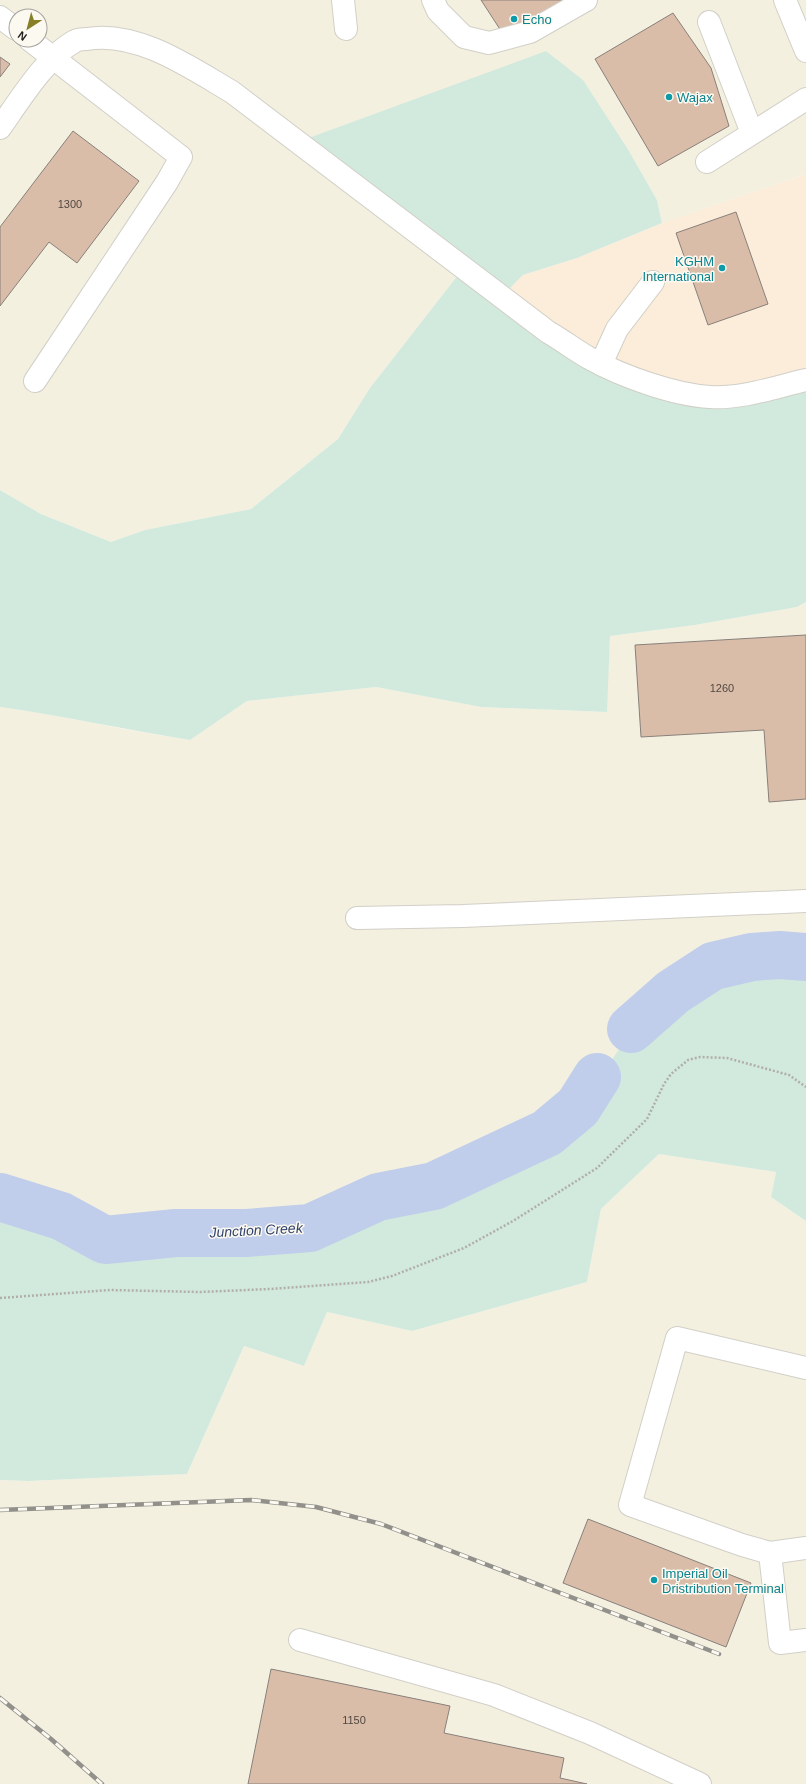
<svg xmlns="http://www.w3.org/2000/svg" width="806" height="1784" font-family="Arial,sans-serif">
<style>
.commercial{fill:#fbedda}
.built{fill:#f4f0e0;fill-rule:evenodd}
.green{fill:#d2eade}
.lines{fill:none;stroke-linecap:round;stroke-linejoin:round}
.river{stroke:#c0ceeb;stroke-width:48}
.building{fill:#dabda9;stroke:#88807b}
.minor-casing{stroke:#d1cfc7;stroke-width:24}
.path{stroke:#b1aea8;stroke-width:2.5;stroke-dasharray:2 2;stroke-linecap:butt}
.minor{stroke:#fff;stroke-width:22}
.rail-casing{stroke:#92908b;stroke-width:4.5}
.rail{stroke:#fcf9f1;stroke-width:3;stroke-dasharray:9;stroke-linecap:butt}
.culture-dot{fill:#0f9aa8;stroke:#fcf9f1;stroke-width:1.5}
.labels{text-anchor:middle;stroke-width:3;stroke-linejoin:round;paint-order:stroke}
.number-label{font-size:11px;fill:#504841}
.culture-label{font-size:13px;fill:#0d838f;stroke:#fcf9f1;text-anchor:start}
.water-label{font-size:14px;font-style:italic;fill:#30436c;stroke:#fcf9f1}
</style>
<rect width="100%" height="100%" fill="#fcf9f1"/>
<polygon class="commercial" points="806,174 806,382 674,394 500,298 523,275 577,258 662,223"/>
<g class="built">
<path d="M0,0H806V174L662,223L657,200L629,151L462,270L371,388L338,439L251,509L145,530L111,542L41,514L0,490ZM16,16H40V40H16Z"/>
<polygon points="806,602 806,958 781,956 751,959 713,968 599,1078 580,1108 548,1135 434,1188 379,1199 310,1230 247,1235 176,1235 105,1242 61,1218 0,1199 0,707 41,713 140,732 190,740 247,701 376,687 481,707 606,712 610,636 695,625 797,607"/>
<polygon points="659,1154 776,1172 771,1197 806,1221 806,1784 0,1784 0,1480 28,1481 187,1474 244,1346 304,1366 327,1312 412,1331 587,1282 601,1209"/>
</g>
<g class="green">
<path d="M546,51L583,80L629,151L657,200L662,223L577,258L523,275L500,298L674,394L806,382V602L797,607L695,625L610,636L607,712L481,707L376,687L247,701L190,740C127,730 64,716 0,707V490L41,514L111,542L145,530L251,509L338,439L370,388L462,270L295,143Z"/>
<polygon points="781,956 806,958 806,1221 771,1197 776,1172 659,1154 601,1209 587,1282 412,1331 327,1312 304,1366 244,1346 187,1474 28,1481 0,1480 0,1199 61,1218 105,1242 176,1235 247,1235 310,1230 379,1199 434,1188 548,1135 580,1108 631,1031 674,994 713,968 751,959"/>
</g>
<g class="lines">
<g class="river">
<polyline points="631,1029 673,992 713,966 752,957 780,955 806,957"/>
<polyline points="0,1197 61,1216 105,1240 176,1233 247,1233 310,1228 378,1197 434,1186 547,1133 578,1107 597,1077"/>
</g>
</g>
<g class="building">
<polygon points="481,0 565,0 505,37"/>
<polygon points="673,13 711,68 729,126 658,166 595,59"/>
<polygon points="0,57 10,64 0,77"/>
<polygon points="73,131 139,181 77,263 49,242 0,306 0,227"/>
<polygon points="736,212 768,304 708,325 676,233"/>
<polygon points="806,635 806,799 769,802 764,730 641,737 635,645"/>
<polygon points="588,1519 751,1583 726,1647 563,1583"/>
<polygon points="271,1669 450,1706 444,1733 564,1758 560,1778 587,1784 248,1784"/>
</g>
<g class="lines">
<defs>
<g id="minor">
<polyline points="343,0 346,29"/>
<polyline points="433,0 438,11 464,37 489,43 530,32 586,0"/>
<polyline points="785,0 806,51"/>
<polyline points="0,17 16,29"/>
<polyline points="709,22 752,133"/>
<polyline points="30,40 181,157 167,182 35,381"/>
<path d="M0,128C19,101 46,57 75,41C79,39 84,39 87,39C137,30 191,68 232,92L548,332C562,340 575,350 589,358C621,376 674,395 710,397C742,399 775,387 806,380"/>
<polyline points="707,162 806,99"/>
<polyline points="601,364 617,329 653,282"/>
<polyline points="357,918 463,916 806,901"/>
<polyline points="806,1548 770,1553 780,1643 806,1640"/>
<polyline points="770,1553 742,1545 630,1505 677,1338 806,1368"/>
<polyline points="300,1640 494,1695 590,1733 700,1784"/>
</g>
</defs>
<use href="#minor" class="minor-casing"/>
<polyline class="path" points="0,1298 110,1290 200,1292 270,1289 368,1282 392,1276 464,1248 513,1221 597,1168 647,1119 664,1084 671,1074 688,1060 700,1057 727,1058 789,1075 806,1087"/>
<use href="#minor" class="minor"/>
<defs>
<g id="rail">
<polyline points="0,1510 251,1500 316,1507 381,1524 719,1654"/>
<polyline points="0,1698 51,1739 102,1784"/>
</g>
</defs>
<use href="#rail" class="rail-casing"/>
<use href="#rail" class="rail"/>
</g>
<g class="culture-dot">
<circle cx="514" cy="19" r="4"/>
<circle cx="669" cy="97" r="4"/>
<circle cx="722" cy="268" r="4"/>
<circle cx="654" cy="1580" r="4"/>
</g>
<g class="labels">
<g class="number-label">
<text x="70" y="208">1300</text>
<text x="722" y="692">1260</text>
<text x="354" y="1724">1150</text>
</g>
<g class="culture-label">
<text x="522" y="24">Echo</text>
<text x="677" y="102">Wajax</text>
<text x="714" y="266" text-anchor="end">KGHM<tspan x="714" dy="15">International</tspan></text>
<text x="662" y="1578">Imperial Oil<tspan x="662" dy="15">Dristribution Terminal</tspan></text>
</g>
<g class="water-label">
<text transform="translate(256 1230) rotate(-3)" y="5">Junction Creek</text>
</g>
</g>
<g transform="translate(28 28) rotate(216)"><circle r="19" fill="#fcf9f1" stroke="#a5a39d"/>
<path d="M0-3L7 15L0 10L-7 15Z" fill="#878027"/>
<text y="-6" font-size="11" font-weight="bold" text-anchor="middle" fill="#22211e">N</text>
</g>
</svg>
